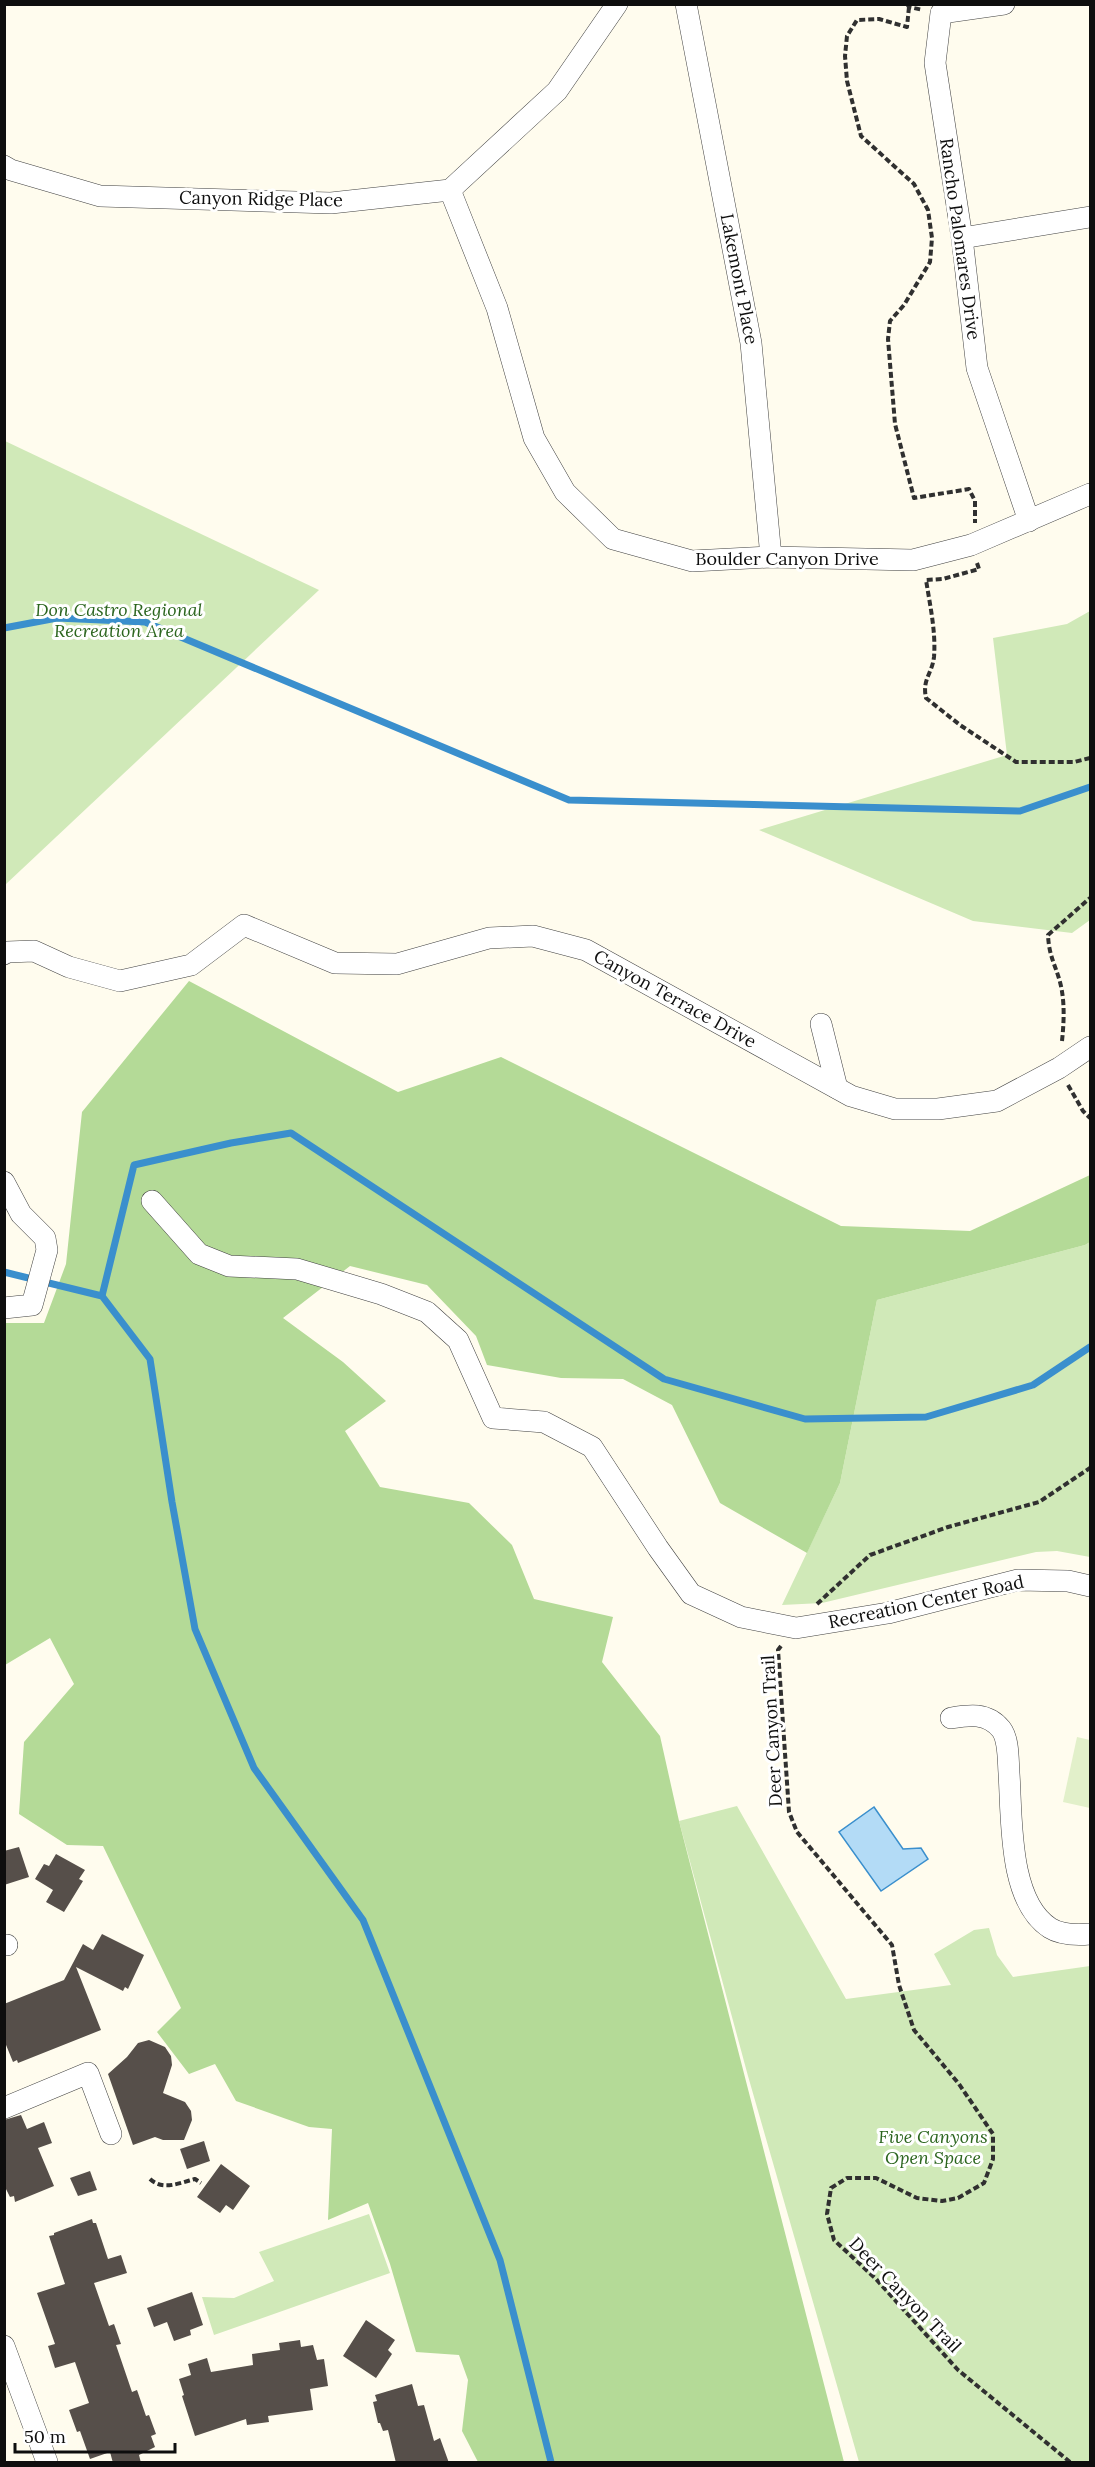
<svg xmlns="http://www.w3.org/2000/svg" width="1095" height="2467" font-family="Lora,serif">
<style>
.green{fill:#d0e9b8}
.forest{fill:#b4da97}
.pitch{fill:#e2f0ca}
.water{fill:#b3dbf6;stroke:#3a8fcd;stroke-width:1.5}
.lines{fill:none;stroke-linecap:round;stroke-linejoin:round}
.stream{stroke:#3a8fcd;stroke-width:7}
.building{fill:#564f4a}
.minor-casing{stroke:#414141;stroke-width:22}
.path{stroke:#303030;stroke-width:4;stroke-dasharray:6 3;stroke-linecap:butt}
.minor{stroke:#fff;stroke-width:21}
.labels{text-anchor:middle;stroke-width:6;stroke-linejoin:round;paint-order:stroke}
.street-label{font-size:18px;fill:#0e0e0e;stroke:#fff}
.park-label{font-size:18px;font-style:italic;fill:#2b651e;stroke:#fff}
</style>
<rect width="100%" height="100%" fill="#fffcee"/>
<g class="green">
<polygon points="5,441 319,590 5,885"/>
<polygon points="1090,611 1090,920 1072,933 973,921 759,830 1007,755 993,638 1067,624"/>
<polygon points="1090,1242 1090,1557 1057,1551 1036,1552 822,1603 782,1605 840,1483 877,1300 1085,1245"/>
<polygon points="737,1806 846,1999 951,1985 934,1954 974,1930 989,1928 997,1955 1013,1977 1090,1966 1090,2462 859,2462 748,2076 679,1821"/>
<polygon points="369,2214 390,2273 214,2335 202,2297 234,2298 274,2281 259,2252"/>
</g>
<polygon class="forest" points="189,981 398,1092 501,1057 841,1226 970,1231 1090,1175 1090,1242 1085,1245 877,1300 840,1483 807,1553 720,1503 672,1405 623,1379 561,1378 487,1365 476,1336 427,1285 350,1266 283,1318 343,1362 386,1401 345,1431 380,1487 469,1503 512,1545 534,1599 613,1617 602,1662 660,1736 679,1821 844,2462 478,2462 462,2431 468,2380 459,2355 416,2352 390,2264 368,2203 328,2220 332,2129 309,2127 236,2101 215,2064 189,2074 157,2032 181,2008 103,1846 67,1845 19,1814 24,1742 74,1684 50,1638 5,1665 5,1323 44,1323 66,1264 82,1112"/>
<polygon class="pitch" points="1077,1737 1090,1740 1090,1808 1063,1802"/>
<polygon class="water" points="874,1807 903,1849 921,1848 928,1859 881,1891 839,1832"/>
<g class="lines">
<g class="stream">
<polyline points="4,628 57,618 145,622 569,800 1020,811 1090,787"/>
<polyline points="4,1272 102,1296 150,1359 172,1502 195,1629 254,1768 363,1920 500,2260 551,2462"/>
<polyline points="102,1296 134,1165 231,1143 291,1133 664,1379 805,1419 926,1417 1033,1385 1090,1347"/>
</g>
</g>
<g class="building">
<polygon points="19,1847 29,1877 4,1885 4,1851"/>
<polygon points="56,1854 85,1870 79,1879 83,1881 64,1912 46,1902 53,1890 35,1879 44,1864 49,1866"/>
<polygon points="102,1934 144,1955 128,1989 125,1987 123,1991 76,1967 101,2030 18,2063 17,2060 13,2062 4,2040 4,2004 64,1980 83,1944 93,1950"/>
<polygon points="149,2040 165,2047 171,2056 172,2065 163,2093 185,2102 191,2111 192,2120 184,2140 163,2140 155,2137 133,2145 108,2074 127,2057 138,2043"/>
<polygon points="21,2115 27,2129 44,2122 52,2143 38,2148 54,2186 15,2202 14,2196 10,2197 4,2185 4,2120"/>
<polygon points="204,2141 210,2161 187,2169 180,2149"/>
<polygon points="221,2164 250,2186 233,2210 226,2205 220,2213 197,2197"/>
<polygon points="90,2171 97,2190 78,2196 70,2178"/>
<polygon points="92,2219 93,2223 96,2223 108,2259 121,2255 127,2273 94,2283 109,2326 114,2324 121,2344 116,2345 132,2392 137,2390 146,2416 149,2415 156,2434 151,2436 155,2447 139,2455 141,2463 113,2463 110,2452 90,2459 80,2431 77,2432 69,2410 89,2403 75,2362 55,2368 48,2346 55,2344 37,2293 65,2284 49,2236 54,2235 54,2233"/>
<polygon points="192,2292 203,2325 190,2330 191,2335 174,2341 167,2322 154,2327 147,2308"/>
<polygon points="366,2320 395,2340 388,2350 392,2354 376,2378 343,2356"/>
<polygon points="300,2340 301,2347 313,2345 317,2360 324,2359 328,2386 310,2389 313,2410 268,2416 269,2422 247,2425 246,2419 195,2436 182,2396 184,2395 179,2379 191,2375 188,2364 207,2358 211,2372 253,2365 252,2354 280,2350 279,2343"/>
<polygon points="412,2384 418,2406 424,2405 434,2441 440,2438 449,2463 396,2463 388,2430 383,2431 380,2423 378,2423 373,2402 377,2401 375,2395"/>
</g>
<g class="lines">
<defs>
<g id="minor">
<polyline points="686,4 751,343 771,557"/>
<polyline points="1004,4 941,13 935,63 962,238 977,368 1029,521"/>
<polyline points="4,166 11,170 100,196 331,203 450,190 557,91 617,4"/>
<polyline points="450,190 497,308 534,438 565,492 613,539 692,561 771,557 913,560 971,545 1090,494"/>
<polyline points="962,238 1090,217"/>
<polyline points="4,954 7,952 34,951 69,967 120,981 191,965 244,925 335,963 397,964 489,938 533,936 586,950 851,1096 895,1109 938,1109 997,1101 1059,1068 1090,1047"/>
<polyline points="821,1024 837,1088"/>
<polyline points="4,1182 21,1214 45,1238 47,1250 32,1305 4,1308"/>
<polyline points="152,1201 199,1254 229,1266 297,1269 381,1294 427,1312 458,1340 493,1418 544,1422 592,1447 658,1548 691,1594 741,1617 796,1628 888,1613 1018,1580 1068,1581 1090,1586"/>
<path d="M951,1718C969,1715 987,1712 1001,1729C1009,1739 1008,1760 1009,1773C1012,1818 1008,1901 1050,1928C1061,1935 1078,1935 1090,1934"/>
<polyline points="4,1945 7,1945"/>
<polyline points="4,2108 88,2073 111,2134"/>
<polyline points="4,2346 47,2462"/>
</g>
</defs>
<use href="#minor" class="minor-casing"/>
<g class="path">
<polyline points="907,4 909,7 923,10"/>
<polyline points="909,7 907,27 879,19 857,20 847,36 845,56 847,81 861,136 914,184 928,210 932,238 930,262 904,305 890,321 888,339 895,424 914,498 969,489 975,501 975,523"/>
<path d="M977,563L979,569L943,579L926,580C930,605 936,632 934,657C932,674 922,679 926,698L960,725L1016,762H1074L1090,758"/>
<path d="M1062,1041C1064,1022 1065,1001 1060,982C1055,964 1049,956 1048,935L1090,898"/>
<polyline points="1068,1085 1083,1111 1090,1118"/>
<polyline points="817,1604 870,1555 948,1527 1039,1502 1090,1468"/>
<polyline points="781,1646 778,1650 789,1812 797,1832 892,1945 899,1985 914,2030 959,2084 993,2134 993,2159 984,2183 958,2198 942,2201 917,2198 876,2178 847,2178 831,2188 827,2214 834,2240 876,2279 958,2370 1070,2462"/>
<path d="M150,2179C163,2191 179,2183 195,2179L201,2183"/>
</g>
<use href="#minor" class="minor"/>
</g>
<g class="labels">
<g class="street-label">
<text transform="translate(261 199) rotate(1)" y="6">Canyon Ridge Place</text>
<text transform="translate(960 239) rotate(82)" y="6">Rancho Palomares Drive</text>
<text transform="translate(739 279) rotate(79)" y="6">Lakemont Place</text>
<text x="787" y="565">Boulder Canyon Drive</text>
<text transform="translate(675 999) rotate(29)" y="6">Canyon Terrace Drive</text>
<text transform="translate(926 1602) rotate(-12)" y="6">Recreation Center Road</text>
<text transform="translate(772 1731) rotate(-93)" y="6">Deer Canyon Trail</text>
<text transform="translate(905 2295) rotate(46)" y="6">Deer Canyon Trail</text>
</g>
<g class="park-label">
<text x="119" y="616">Don Castro Regional<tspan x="119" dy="21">Recreation Area</tspan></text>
<text x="933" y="2143">Five Canyons<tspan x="933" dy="21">Open Space</tspan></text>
</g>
</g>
<rect width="1095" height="2467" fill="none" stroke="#0e0e0e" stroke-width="12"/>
<path d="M15 2443v9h160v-9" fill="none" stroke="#0e0e0e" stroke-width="3"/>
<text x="24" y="2443" font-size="18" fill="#0e0e0e" stroke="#ffffff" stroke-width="4.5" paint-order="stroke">50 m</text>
</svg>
